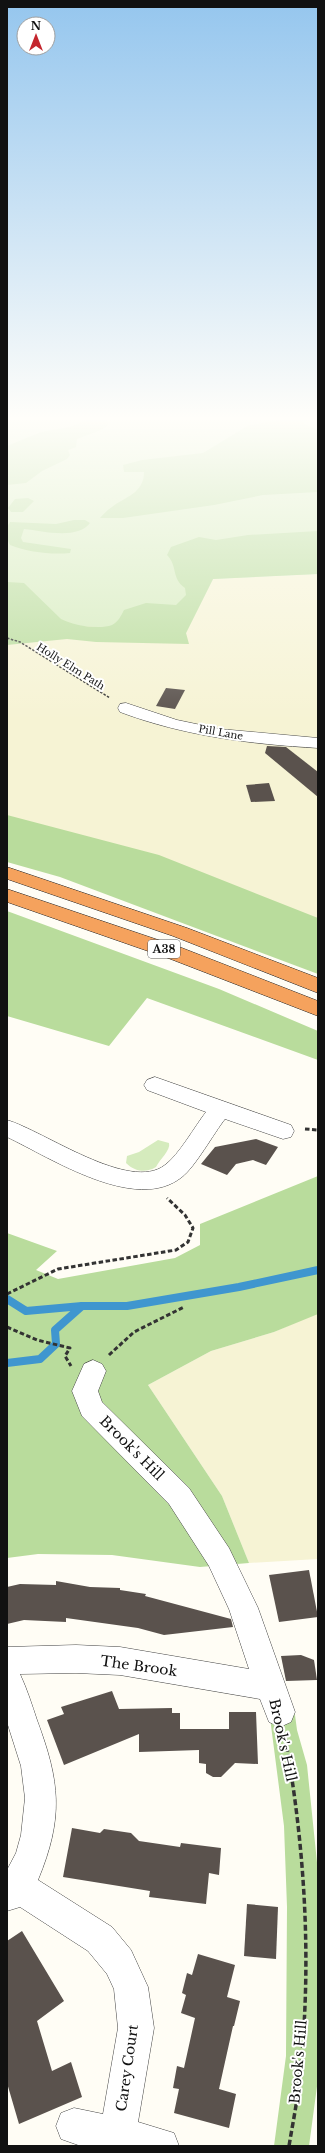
<svg xmlns="http://www.w3.org/2000/svg" width="325" height="2153" font-family="'Libre Baskerville',serif">
<style>
.farmland{fill:#f6f3d4}
.green{fill:#d5ebbd}
.forest{fill:#b9dc9c}
.lines{fill:none;stroke-linecap:round;stroke-linejoin:round}
.stream{stroke:#3f96cf;stroke-width:8}
.building{fill:#5a524d}
.minor-casing{stroke:#444;stroke-width:1}
.highway-casing{stroke:#222;stroke-width:1}
.path-far2{stroke:#333;stroke-width:1.5;stroke-dasharray:2.5 1.5;stroke-linecap:butt}
.path-far1{stroke:#333;stroke-width:3;stroke-dasharray:4.5 2.5;stroke-linecap:butt}
.path{stroke:#333;stroke-width:3.5;stroke-dasharray:6 3;stroke-linecap:butt}
.minor{fill:#fff;fill-rule:evenodd}
.highway{fill:#f5a25d;fill-rule:evenodd}
.labels{text-anchor:middle;stroke-width:4;stroke-linejoin:round;paint-order:stroke}
.far-street-label{font-size:10px;fill:#111;stroke:#fff}
.shield{fill:#fff;stroke:#585858;stroke-width:1}
.shield-label{font-size:11px;font-weight:bold;fill:#111}
.near-street-label{font-size:14px;fill:#111;stroke:#fff}
</style>
<rect width="100%" height="100%" fill="#fffdf5"/>
<g class="farmland">
<polygon points="318,574 318,954 7,843 7,621 213,579"/>
<polygon points="315,1314 318,1314 318,1559 249,1563 222,1496 148,1385 211,1351 274,1332"/>
</g>
<g class="green">
<polygon points="7,420 318,420 318,574 213,579 186,633 7,621"/>
<path d="M158,1140L169,1143C171,1150 160,1159 156,1167C146,1173 135,1172 126,1163L127,1156L139,1152Z"/>
</g>
<g class="forest">
<polygon points="87,420 107,420 108,425 101,430 77,439 76,447 68,450 70,455 67,459 42,471 26,483 7,485 7,476 9,476 7,474 7,446 41,432 70,427"/>
<path d="M282,420H308L303,423L318,430V492L263,495L214,505L123,518H100C104,514 107,510 112,507C124,497 144,494 144,472H124L123,465L142,460L203,453L249,425Z"/>
<polygon points="28,498 34,501 23,512 11,512 8,508 15,499"/>
<path d="M74,520H85L90,523C77,540 43,531 24,529L21,538L23,542L71,549L70,553C51,555 28,552 10,545C6,538 5,529 10,522L56,524Z"/>
<path d="M318,531V574L213,579L186,633L189,644L96,642L67,639L7,645V582L24,583L61,619C72,625 99,630 112,625C118,622 121,616 124,610L146,603L176,605L186,595L185,588C171,578 178,566 167,555L171,547L199,537L216,540L248,535Z"/>
<polygon points="7,815 159,855 318,918 318,974 60,877 7,862"/>
<polygon points="7,911 219,989 318,1031 318,1060 147,998 109,1046 7,1016"/>
<polygon points="318,1176 318,1314 274,1332 211,1351 148,1385 222,1496 249,1563 200,1567 112,1555 38,1554 7,1558 7,1233 57,1251 36,1270 58,1279 175,1258 200,1245 200,1224"/>
<polygon points="269,1710 291,1711 295,1715 297,1730 307,1765 318,1872 318,2079 309,2146 274,2146 286,2056 287,1907 284,1826"/>
</g>
<g class="lines">
<g class="stream">
<polyline points="7,1299 26,1311 82,1306"/>
<polyline points="7,1363 40,1359 56,1344 55,1330 82,1306 127,1306 239,1287 318,1270"/>
</g>
</g>
<g class="building">
<polygon points="166,688 185,690 175,709 156,706"/>
<polygon points="267,746 286,747 318,772 318,797 265,753"/>
<polygon points="269,783 275,801 251,802 246,785"/>
<polygon points="256,1139 278,1147 266,1165 253,1160 236,1164 227,1175 201,1164 215,1147"/>
<polygon points="309,1570 318,1617 279,1622 269,1575"/>
<polygon points="56,1581 90,1587 120,1588 120,1590 146,1594 145,1596 231,1619 233,1627 164,1635 138,1628 66,1618 66,1622 24,1620 7,1624 7,1587 20,1584 56,1585"/>
<polygon points="301,1655 314,1660 317,1680 286,1681 281,1656"/>
<polygon points="112,1691 119,1709 172,1708 172,1713 180,1713 180,1729 229,1729 229,1712 256,1712 258,1764 235,1763 221,1777 213,1777 206,1773 206,1764 199,1763 199,1750 139,1752 139,1734 64,1765 47,1720 64,1714 61,1707"/>
<polygon points="72,1828 100,1833 104,1829 131,1833 139,1841 180,1847 181,1843 221,1848 219,1875 209,1873 206,1904 149,1897 150,1891 63,1877"/>
<polygon points="247,1904 278,1907 276,1959 244,1956"/>
<polygon points="22,1931 64,2001 37,2021 52,2071 71,2062 82,2097 19,2124 7,2083 7,1941"/>
<polygon points="198,1954 235,1965 227,1997 240,2001 234,2026 233,2026 219,2089 236,2094 229,2128 174,2113 179,2089 173,2088 177,2066 184,2068 195,2018 181,2013 186,1995 182,1993 187,1973 192,1975"/>
</g>
<g class="lines">
<defs>
<g id="minor">
<path d="M126,703L177,720L220,729L318,738V748C250,744 184,736 120,712L118,708L120,704Z"/>
<path d="M155,1077L291,1125L294,1131L291,1137L283,1139L225,1119C214,1133 195,1167 182,1177C136,1214 51,1158 7,1137V1120C44,1131 130,1193 165,1165C179,1155 195,1126 206,1112L147,1090L144,1085L147,1080Z"/>
<path d="M93,1360L102,1364L106,1371L98,1391L102,1402L189,1488L229,1548L258,1608L295,1712L291,1722L280,1727L269,1722L260,1699L120,1675L76,1673L20,1674C27,1689 32,1705 37,1720C60,1782 64,1817 38,1880L112,1927L131,1950L148,1987L154,2028L138,2122L174,2133L179,2146H81L61,2139L56,2126L61,2113L74,2108L103,2114L118,2028L114,1989L107,1974L88,1951L20,1907L7,1911V1870L16,1853L21,1835L25,1798L21,1766L7,1722V1647L76,1645L120,1647L249,1669L229,1609L209,1566L169,1504L82,1416L72,1391L84,1364Z"/>
</g>
<g id="highway">
<polygon points="7,867 187,928 318,978 318,993 173,936 7,879"/>
<polygon points="7,889 182,948 318,1001 318,1016 168,958 7,902"/>
</g>
</defs>
<use href="#minor" class="minor-casing"/>
<use href="#highway" class="highway-casing"/>
<polyline class="path-far2" points="7,638 20,642 110,698"/>
<g class="path-far1">
<polyline points="305,1129 318,1130"/>
<polyline points="7,1294 58,1269 176,1250 188,1242 193,1228 185,1215 167,1198"/>
<polyline points="7,1327 37,1340 70,1348 65,1356 71,1366"/>
<polyline points="109,1355 134,1332 184,1307"/>
</g>
<path class="path" d="M285,1737C305,1847 312,1962 300,2074C298,2098 293,2122 289,2146"/>
<use href="#minor" class="minor"/>
<use href="#highway" class="highway"/>
</g>
<linearGradient id="sky" x2="0" y2="1"><stop stop-color="#95c6ee"/><stop offset="0.58" stop-color="#fffefa"/><stop offset="1" stop-color="#fffefa" stop-opacity="0"/></linearGradient>
<rect width="325" height="721" fill="url(#sky)"/>
<g class="labels">
<g class="far-street-label">
<text transform="translate(71 666) rotate(32)" y="4">Holly Elm Path</text>
<text transform="translate(221 732) rotate(10)" y="4">Pill Lane</text>
</g>
<rect class="shield" x="148" y="940" width="32" height="18" rx="3"/>
<g class="shield-label">
<text x="164" y="953">A38</text>
</g>
<g class="near-street-label">
<text transform="translate(132 1448) rotate(45)" y="5">Brook's Hill</text>
<text transform="translate(139 1666) rotate(8)" y="5">The Brook</text>
<text transform="translate(283 1740) rotate(78)" y="5">Brook's Hill</text>
<text transform="translate(298 2062) rotate(-85)" y="5">Brook's Hill</text>
<text transform="translate(127 2068) rotate(-82)" y="5">Carey Court</text>
</g>
</g>
<rect width="325" height="2153" fill="none" stroke="#111111" stroke-width="16"/>
<g transform="translate(36 36)"><circle r="19" fill="#ffffff" stroke="#a0a0a0"/>
<path d="M0-3L7 15L0 10L-7 15Z" fill="#c4262e"/>
<text y="-6" font-size="11" font-weight="bold" text-anchor="middle" fill="#111111">N</text>
</g>
</svg>
